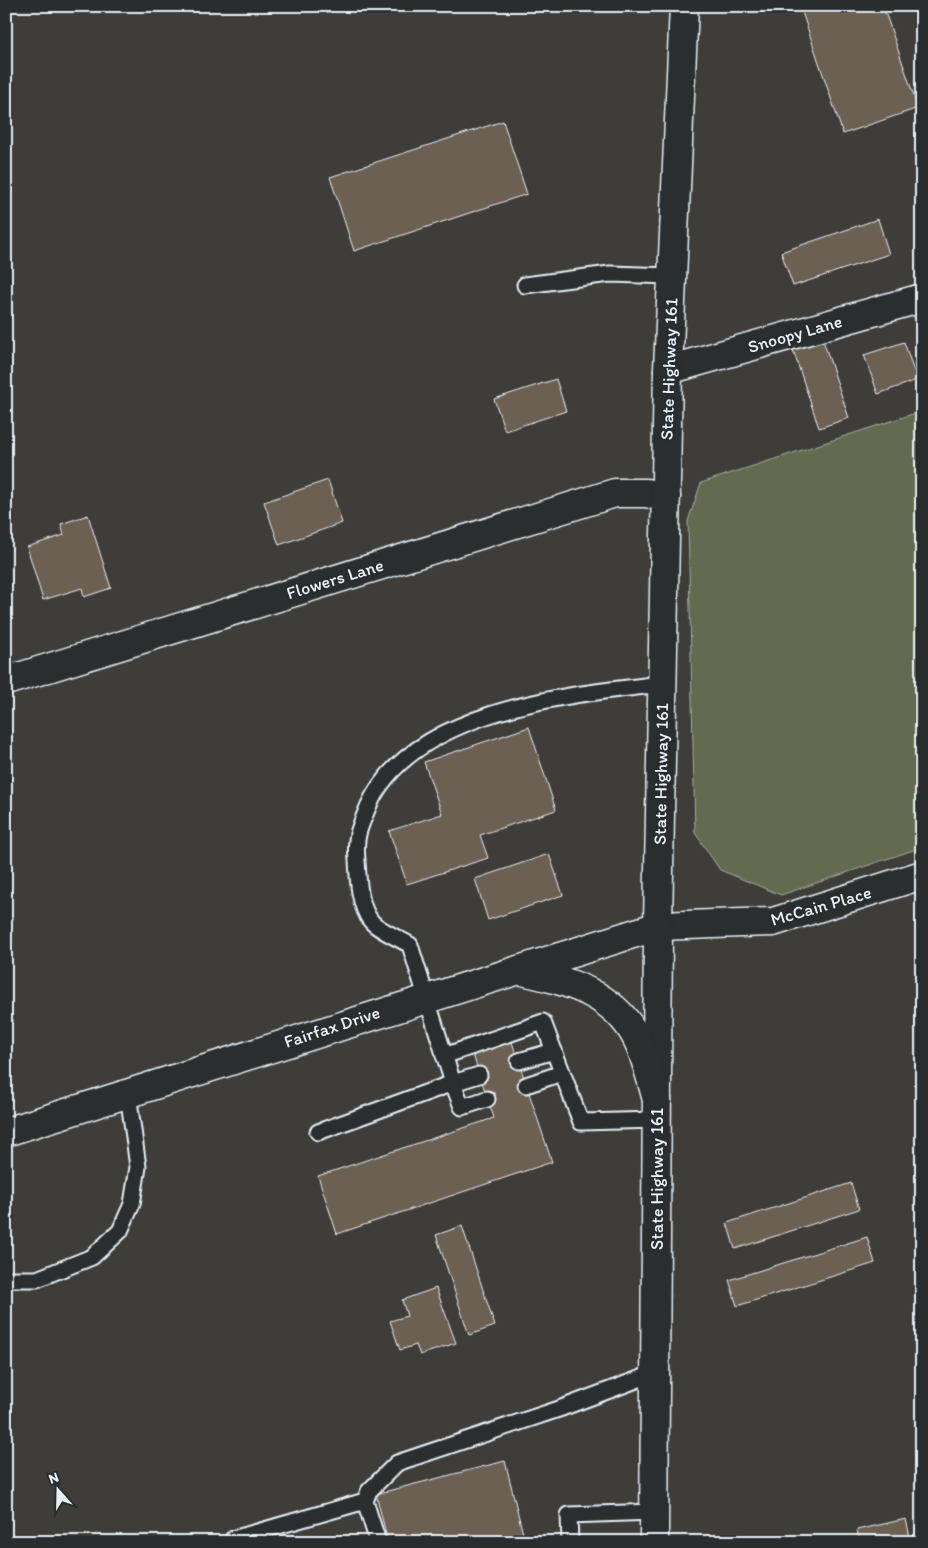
<svg xmlns="http://www.w3.org/2000/svg" width="928" height="1548" font-family="Itim,sans-serif">
<style>
.green{fill:#636a50;stroke:#a6aea4}
.building{fill:#6c6153;stroke:#e8f1f8}
.lines{fill:none;stroke-linecap:round;stroke-linejoin:round}
.lane-casing{stroke:#e8f1f8;stroke-width:19}
.street-casing{stroke:#e8f1f8;stroke-width:31}
.secondary-casing{stroke:#e8f1f8;stroke-width:31}
.primary-casing{stroke:#e8f1f8;stroke-width:31}
.lane{stroke:#2a2d2e;stroke-width:15}
.street{stroke:#2a2d2e;stroke-width:28}
.secondary{stroke:#2a2d2e;stroke-width:28}
.primary{stroke:#2a2d2e;stroke-width:28}
.labels{text-anchor:middle;stroke-width:5;stroke-linejoin:round;paint-order:stroke}
.street-label{font-size:18px;fill:#e8f1f8;stroke:#2a2d2e}
</style>
<rect width="100%" height="100%" fill="#3e3d39"/>
<filter id="ink" filterUnits="userSpaceOnUse"><feTurbulence type="fractalNoise" baseFrequency=".02" numOctaves="2"/><feDisplacementMap in="SourceGraphic" scale="10" xChannelSelector="R" yChannelSelector="G"/><feConvolveMatrix kernelMatrix="1 2 1 2 8 2 1 2 1" color-interpolation-filters="sRGB"/></filter>
<g filter="url(#ink)">
<polygon class="green" points="922,411 922,847 781,895 720,870 695,833 688,521 701,483"/>
<g class="building">
<polygon points="800,6 883,6 918,108 843,134"/>
<polygon points="503,121 527,194 354,251 330,177"/>
<polygon points="878,219 889,254 793,286 781,252"/>
<polygon points="821,334 849,418 819,428 791,344"/>
<polygon points="904,342 917,380 878,394 864,355"/>
<polygon points="556,379 566,411 505,431 494,399"/>
<polygon points="328,480 342,523 279,545 264,502"/>
<polygon points="88,515 111,588 84,597 82,588 43,600 27,547 64,535 61,524"/>
<polygon points="529,727 556,810 480,835 488,858 407,884 389,831 442,814 424,762"/>
<polygon points="549,854 563,895 488,920 475,879"/>
<polygon points="511,1039 552,1162 337,1234 318,1176 494,1118 472,1052"/>
<polygon points="851,1183 859,1209 735,1249 727,1223"/>
<polygon points="462,1226 495,1326 469,1335 436,1235"/>
<polygon points="867,1237 875,1263 737,1306 729,1280"/>
<polygon points="436,1288 456,1343 420,1355 416,1345 400,1350 390,1321 407,1316 402,1300"/>
<polygon points="505,1461 525,1542 388,1542 376,1494"/>
<polygon points="906,1519 911,1542 860,1542 857,1530"/>
</g>
<g class="lines">
<defs>
<g id="lane">
<polyline points="525,285 610,274 671,276"/>
<polyline points="444,1056 543,1022 554,1051"/>
<polyline points="519,1061 554,1051 581,1122 657,1120"/>
<polyline points="479,1075 453,1083 462,1107 487,1099"/>
<polyline points="526,1085 562,1073"/>
<path d="M318,1132L453,1083L410,945C400,939 377,929 371,921C359,906 358,878 357,860C355,839 358,831 366,812C405,710 569,694 663,684"/>
<polyline points="6,1279 37,1279 92,1257 120,1231 132,1204 138,1167 128,1093"/>
<polyline points="234,1542 233,1539 365,1501"/>
<polyline points="378,1542 365,1501 369,1491 397,1463 559,1409 655,1373"/>
<polyline points="570,1542 569,1515 654,1512"/>
</g>
<g id="street">
<polyline points="668,370 922,298"/>
<polyline points="6,681 615,493 646,493 666,497"/>
<polyline points="658,926 773,922 922,875"/>
</g>
<polyline id="secondary" points="654,1542 658,926 668,370 684,6"/>
<g id="primary">
<path d="M518,970C567,981 618,993 640,1045C647,1063 652,1082 657,1100"/>
<polyline points="6,1132 658,926"/>
</g>
</defs>
<use href="#lane" class="lane-casing"/>
<use href="#street" class="street-casing"/>
<use href="#secondary" class="secondary-casing"/>
<use href="#primary" class="primary-casing"/>
<use href="#lane" class="lane"/>
<use href="#street" class="street"/>
<use href="#secondary" class="secondary"/>
<use href="#primary" class="primary"/>
</g>
</g>
<g class="labels">
<g class="street-label">
<text transform="translate(795 334) rotate(-16)" y="6">Snoopy Lane</text>
<text transform="translate(669 369) rotate(-88)" y="6">State Highway 161</text>
<text transform="translate(335 579) rotate(-17)" y="6">Flowers Lane</text>
<text transform="translate(661 774) rotate(-89)" y="6">State Highway 161</text>
<text transform="translate(821 906) rotate(-16)" y="6">McCain Place</text>
<text transform="translate(332 1027) rotate(-18)" y="6">Fairfax Drive</text>
<text transform="translate(657 1179) rotate(-90)" y="6">State Highway 161</text>
</g>
</g>
<rect width="928" height="1548" fill="none" stroke="#2a2d2e" stroke-width="25"/>
<rect x="12" y="12" width="903" height="1523" fill="none" stroke="#e8f1f8" stroke-width="2" filter="url(#ink)"/>
<g transform="translate(58 1490) rotate(340)" stroke="#2a2d2e" stroke-width="4" paint-order="stroke">
<path d="M0-4L9 19L0 12L-9 19Z" fill="#e8f1f8"/>
<text y="-8" font-size="14" font-weight="bold" text-anchor="middle" fill="#e8f1f8">N</text>
</g>
</svg>
